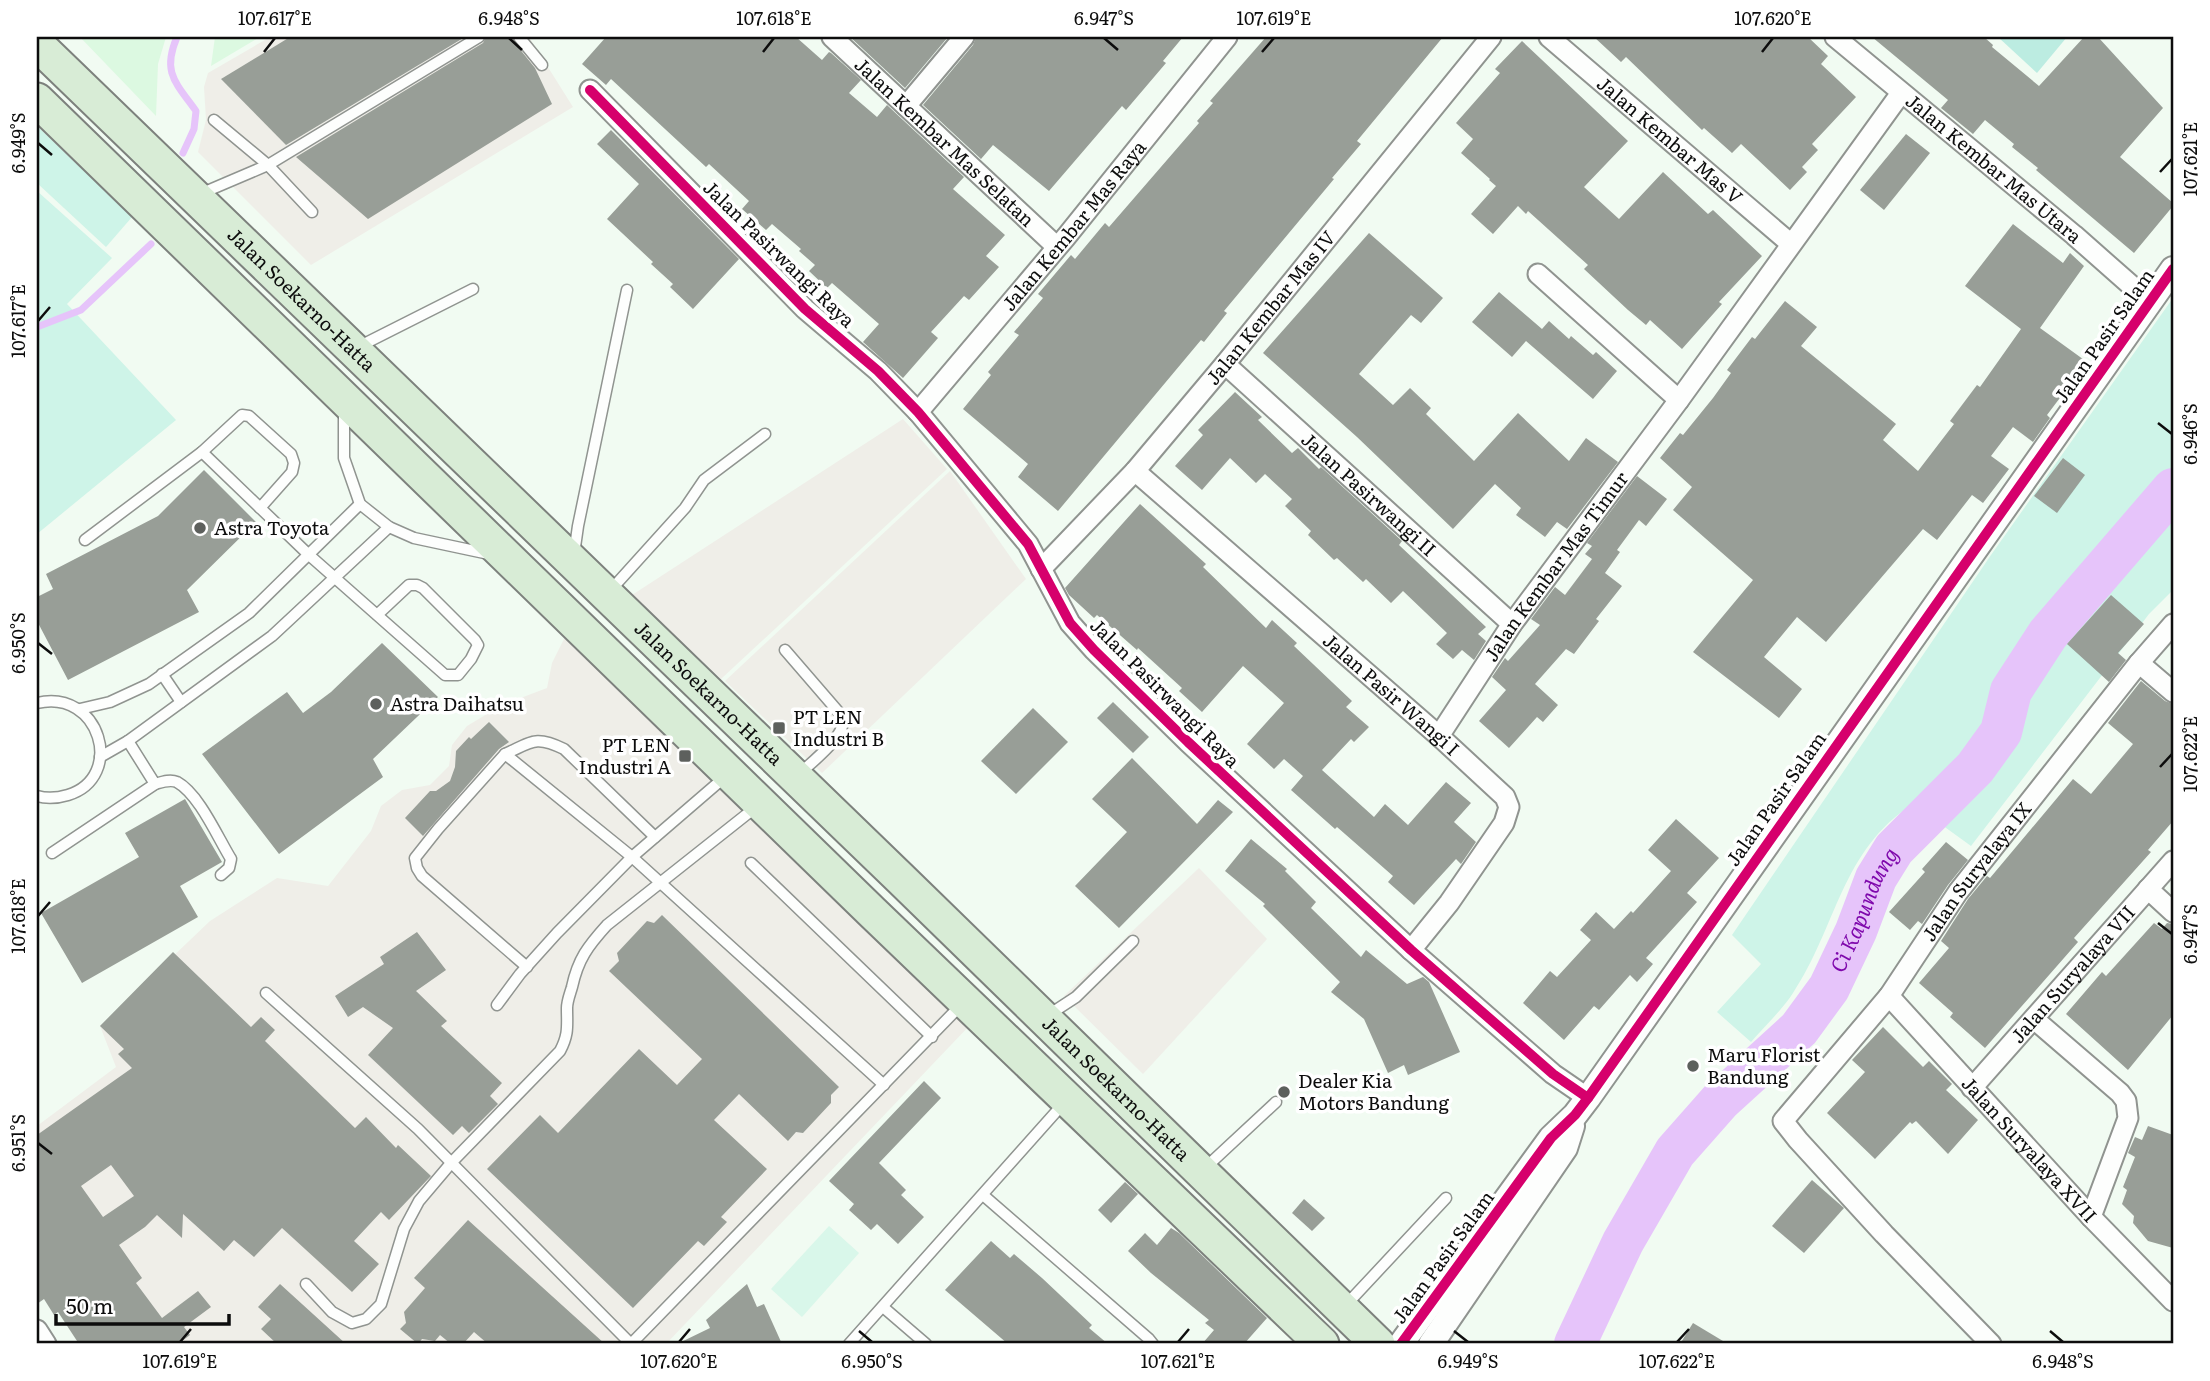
<svg xmlns="http://www.w3.org/2000/svg" width="2210" height="1381" font-family="Literata,serif">
<style>
.industrial{fill:#efeee8}
.farmland{fill:#dcf9e1}
.green{fill:#cef4e8}
.forest{fill:#bcece1}
.pitch{fill:#d9f7ea}
.lines{fill:none;stroke-linecap:round;stroke-linejoin:round}
.stream{stroke:#e6c4fa;stroke-width:7}
.river{stroke:#e6c4fa;stroke-width:42}
.building{fill:#989e97;fill-rule:evenodd}
.service-casing{stroke:#909490;stroke-width:13}
.minor-casing{stroke:#909490;stroke-width:23}
.tertiary-casing{stroke:#909490;stroke-width:28}
.trunk-casing{stroke:#7d817d;stroke-width:37}
.service{stroke:#fdfefd;stroke-width:10}
.minor{stroke:#fdfefd;stroke-width:19}
.tertiary{stroke:#fdfefd;stroke-width:24}
.trunk{stroke:#d8ecd6;stroke-width:33}
.cycleway-casing{stroke:#fff;stroke-width:15}
.cycleway{stroke:#d6006c;stroke-width:10}
.ticks{fill:none;stroke:#0d0d0d;stroke-width:2.5}
.poi-dot{fill:#5d605d;stroke:#fff;stroke-width:2.5}
.labels{text-anchor:middle;stroke-width:7;stroke-linejoin:round;paint-order:stroke}
.street-label{font-size:19px;fill:#0d0d0d;stroke:#fff}
.poi-label{font-size:19px;fill:#0d0d0d;stroke:#fff;text-anchor:start}
.water-label{font-size:21px;font-style:italic;fill:#7f09ac;stroke:#fff}
.neatline{fill:none;stroke:#0d0d0d;stroke-width:2.5}
.ticks-label{font-size:18px;text-anchor:middle;fill:#0d0d0d}
</style>
<rect width="100%" height="100%" fill="#f1fbf2"/>
<g class="industrial">
<polygon points="270,37 529,37 573,107 311,265 198,152 206,120 204,87 208,73"/>
<polygon points="903,419 947,469 721,679 632,595"/>
<polygon points="950,471 1026,579 822,773 725,681"/>
<polygon points="567,633 971,1024 666,1344 179,1344 37,1182 37,1126 116,1067 100,1026 210,921 277,878 328,886 371,831 381,806 402,790 430,785 449,766 452,745 467,726 502,705 547,688 552,663"/>
<polygon points="1199,868 1267,939 1143,1074 1064,996"/>
</g>
<g class="farmland">
<polygon points="80,37 166,37 158,64 156,116"/>
<polygon points="215,37 260,37 211,66"/>
</g>
<g class="green">
<polygon points="37,126 132,217 106,247 37,183"/>
<polygon points="37,191 112,258 67,304 176,420 37,534"/>
<path d="M2173,298V590L2149,614L1971,846L1913,804C1841,850 1837,927 1793,993C1782,1010 1765,1026 1751,1042L1717,1012L1761,964L1732,935L1991,555Z"/>
</g>
<polygon class="forest" points="1998,37 2067,37 2037,73"/>
<polygon class="pitch" points="829,1226 859,1253 802,1317 771,1289"/>
<g class="lines">
<g class="stream">
<path d="M177,37C162,72 175,82 196,111L194,129L183,153"/>
<polyline points="37,327 81,310 151,244"/>
</g>
<path class="river" id="s1" d="M1575,1344L1623,1242L1675,1152L1720,1101L1799,1029L1829,988L1856,931L1876,878L1894,849L1975,768L2001,732L2011,691L2048,634L2173,489"/>
</g>
<g class="building">
<polygon points="290,37 465,37 286,145 221,79"/>
<polygon points="486,37 510,37 535,68 552,104 368,219 296,157 483,43"/>
<polygon points="606,37 796,37 822,60 829,52 831,53 861,80 849,93 877,117 887,105 964,177 953,189 1005,235 986,256 999,267 969,300 964,296 931,332 938,338 903,378 863,342 879,324 832,283 827,288 809,271 815,265 799,251 801,249 772,224 766,230 742,209 749,201 709,164 706,167 611,79 606,85 582,64"/>
<polygon points="850,37 948,37 905,88"/>
<polygon points="976,37 1183,37 1163,61 1166,63 1126,110 1122,106 1049,191 993,145 981,159 923,105 973,45"/>
<polygon points="1266,37 1443,37 1357,141 1361,144 1332,178 1334,179 1224,311 1227,313 1204,342 1201,340 1058,511 1018,477 1028,464 963,409 991,375 988,372 1019,335 1014,332 1043,298 1038,294 1071,255 1075,259 1105,223 1109,227 1199,123 1197,121 1213,103 1210,101"/>
<polygon points="1594,37 1808,37 1828,56 1821,64 1856,97 1812,144 1818,150 1802,167 1807,172 1790,190 1741,144 1732,153 1704,128 1702,130 1626,57 1621,62"/>
<polygon points="1872,37 1984,37 1993,45 1992,47 2039,86 2084,37 2098,37 2163,108 2120,157 2173,203 2173,206 2134,253 2036,170 2038,168 2012,147 2014,144 1985,120 1973,134 1941,108 1948,100"/>
<polygon points="1522,41 1628,141 1584,187 1619,219 1663,172 1708,214 1713,210 1762,256 1719,302 1722,304 1682,349 1650,320 1646,325 1628,310 1584,269 1588,265 1528,211 1526,214 1518,206 1493,234 1471,214 1496,186 1489,180 1490,179 1461,153 1473,139 1456,123 1500,73 1495,69"/>
<polygon points="611,130 739,259 693,309 670,287 673,284 651,264 653,262 607,219 639,184 597,144"/>
<polygon points="1906,134 1930,153 1884,210 1860,190"/>
<polygon points="2013,224 2063,263 2070,253 2084,266 2040,328 2087,362 2047,415 2050,418 2033,442 2013,427 1991,456 2009,469 1983,503 1972,495 1937,540 1923,529 1826,642 1797,617 1764,657 1802,689 1779,718 1693,652 1753,580 1673,510 1692,487 1660,458 1680,433 1683,435 1713,398 1731,373 1727,370 1752,337 1755,339 1785,301 1817,327 1801,346 1896,424 1883,440 1918,471 1954,424 1950,421 1977,385 1980,387 2021,329 1965,286"/>
<polygon points="1369,233 1443,298 1421,323 1411,315 1359,374 1393,405 1410,388 1431,408 1426,414 1474,461 1518,413 1569,461 1586,438 1618,462 1567,529 1557,522 1545,537 1516,515 1521,508 1495,484 1453,529 1357,437 1263,353"/>
<polygon points="1499,292 1542,329 1549,321 1569,339 1571,336 1593,355 1596,352 1617,371 1593,399 1526,341 1512,357 1472,322"/>
<polygon points="1235,392 1262,417 1258,420 1292,453 1298,448 1319,469 1321,467 1402,541 1399,545 1486,627 1478,634 1486,641 1474,660 1462,650 1453,659 1436,644 1447,633 1403,591 1391,603 1366,579 1363,582 1337,558 1334,560 1308,535 1311,531 1285,506 1292,499 1265,474 1256,483 1230,458 1202,490 1175,466 1203,435 1198,430"/>
<polygon points="2063,458 2085,475 2057,513 2034,496"/>
<polygon points="204,470 256,522 187,590 199,612 68,680 37,621 37,597 53,589 46,574 158,516"/>
<polygon points="1637,476 1667,499 1646,526 1639,520 1617,550 1620,552 1605,573 1622,586 1596,619 1599,621 1574,654 1566,649 1535,684 1558,705 1543,722 1537,717 1509,748 1479,721 1506,690 1492,677 1505,658 1508,661 1540,625 1531,619 1555,587 1565,595 1592,559 1585,554 1592,546 1587,543"/>
<polygon points="1140,504 1206,564 1203,567 1266,628 1272,620 1297,643 1294,646 1352,701 1346,707 1369,727 1354,742 1351,739 1322,770 1374,817 1385,804 1408,825 1446,782 1471,803 1454,822 1476,842 1461,864 1456,859 1414,905 1388,882 1393,876 1337,827 1335,829 1291,790 1303,776 1284,759 1274,769 1247,744 1284,703 1243,666 1202,712 1179,691 1182,688 1138,648 1137,650 1097,615 1094,618 1069,595 1065,588"/>
<polygon points="2111,595 2144,624 2118,653 2126,660 2109,682 2067,644"/>
<polygon points="382,643 438,697 373,759 383,777 279,854 202,754 287,692 303,713 331,692"/>
<polygon points="2141,681 2165,701 2173,704 2173,821 2148,850 2151,852 2074,938 2078,942 1985,1048 1950,1017 1953,1013 1919,983 1949,948 1941,941 1968,899 1987,876 1990,878 2073,779 2091,794 2133,744 2108,723"/>
<polygon points="1113,702 1149,737 1133,753 1097,718"/>
<polygon points="1033,708 1068,742 1016,794 981,761"/>
<polygon points="489,722 509,742 499,749 423,836 405,818 430,791 436,791 450,781 455,767 456,751 469,737 471,739"/>
<polygon points="1132,758 1197,824 1218,800 1233,812 1119,928 1075,886 1127,832 1092,799"/>
<polygon points="185,799 222,862 180,886 198,917 82,983 41,913 139,857 125,833"/>
<polygon points="1676,819 1719,858 1687,893 1697,902 1646,958 1653,964 1637,982 1630,975 1599,1010 1594,1006 1564,1040 1523,1003 1550,971 1557,977 1591,940 1580,930 1596,912 1614,929 1631,911 1633,913 1671,871 1648,850"/>
<polygon points="1251,839 1287,869 1285,871 1316,902 1311,908 1361,957 1366,950 1407,984 1423,977 1429,982 1460,1052 1408,1075 1404,1065 1388,1073 1364,1019 1331,992 1340,982 1263,906 1265,904 1225,871"/>
<polygon points="1946,842 1968,860 1948,885 1922,924 1918,921 1910,930 1889,912 1925,872 1922,869"/>
<polygon points="662,915 839,1087 831,1095 831,1103 803,1133 796,1132 788,1141 739,1094 714,1120 767,1169 721,1217 727,1222 704,1246 698,1241 633,1308 487,1169 540,1115 558,1133 639,1049 677,1085 702,1059 609,971 619,961 617,953 647,921 654,923"/>
<polygon points="2154,923 2162,929 2167,923 2173,924 2173,1015 2128,1070 2066,1014 2102,972 2106,976"/>
<polygon points="417,932 446,970 416,991 447,1021 441,1026 502,1083 490,1096 498,1104 469,1133 462,1126 453,1135 368,1055 393,1028 363,1007 348,1017 335,996 384,964 380,957"/>
<path d="M173,952L251,1027L261,1017L275,1030L265,1041L355,1128L366,1117L396,1148L398,1145L431,1176L389,1220L381,1212L354,1241L379,1264L352,1292L282,1228L254,1257L234,1240L224,1251L183,1214L182,1238L157,1215L145,1227L119,1245L142,1278L136,1283L162,1318L198,1291L211,1307L184,1327L190,1335L178,1344H79L58,1312L54,1315L44,1299L37,1304V1135L132,1068L118,1054L124,1049L100,1026ZM111,1165L134,1196L103,1217L81,1186Z"/>
<polygon points="1883,1027 1923,1067 1929,1061 1952,1084 1946,1090 1978,1120 1948,1154 1916,1121 1912,1124 1910,1122 1875,1159 1827,1113 1865,1072 1852,1060"/>
<polygon points="924,1081 941,1098 879,1163 906,1190 901,1195 924,1217 898,1244 877,1224 871,1230 849,1210 854,1204 829,1181"/>
<polygon points="2148,1126 2173,1135 2173,1248 2148,1241 2133,1223 2134,1216 2122,1204 2127,1190 2123,1187 2135,1157 2128,1153 2135,1137 2142,1140"/>
<polygon points="1812,1180 1844,1208 1804,1253 1772,1226"/>
<polygon points="1125,1182 1138,1194 1111,1223 1098,1210"/>
<polygon points="1304,1199 1325,1218 1312,1231 1292,1213"/>
<polygon points="468,1220 605,1344 488,1344 474,1332 463,1344 451,1344 440,1335 435,1341 422,1339 418,1344 400,1329 406,1323 404,1312 425,1288 414,1278"/>
<polygon points="1171,1228 1179,1233 1267,1318 1244,1344 1202,1344 1214,1330 1205,1323 1209,1320 1151,1273 1128,1251 1145,1233 1157,1245"/>
<polygon points="991,1241 1010,1258 1014,1254 1042,1278 1092,1325 1089,1328 1108,1344 1008,1344 945,1290"/>
<polygon points="280,1284 346,1344 277,1344 261,1329 271,1319 258,1307"/>
<polygon points="747,1284 757,1307 764,1304 782,1344 677,1344 710,1328 706,1320"/>
<polygon points="1693,1323 1728,1344 1680,1344"/>
</g>
<g class="lines">
<defs>
<g id="service">
<polyline points="519,37 542,65"/>
<polyline points="214,120 268,165 312,212"/>
<polyline points="200,194 268,165 479,37"/>
<polyline points="360,346 473,289"/>
<polyline points="344,410 344,458 360,504 389,527 414,538 489,554"/>
<polyline points="202,452 309,555 445,675 458,675 471,659 478,645 475,640 423,588 417,585 409,585 377,615"/>
<polyline points="85,540 202,452 242,415 249,416 291,454 294,463 292,472 260,508"/>
<polyline points="574,554 578,526 627,290"/>
<polyline points="609,592 685,508 704,480 765,434"/>
<path d="M785,650L842,716C850,733 812,762 799,774"/>
<polyline points="162,674 181,702"/>
<path d="M37,703C100,688 126,777 68,795C58,798 47,799 37,796"/>
<polyline points="80,709 110,702 149,684 249,613 360,504"/>
<polyline points="128,741 155,784"/>
<path d="M505,754C532,742 535,735 564,749L655,837"/>
<polyline points="100,757 128,741 272,636 389,527"/>
<path d="M52,853L155,784C162,782 170,779 177,782C199,794 218,838 231,859L229,868L221,875"/>
<polyline points="751,863 932,1037"/>
<polyline points="527,967 422,876 417,868 415,858 438,829 505,754 632,857 884,1085"/>
<polyline points="266,993 418,1129 631,1344"/>
<polyline points="497,1005 520,974 557,933 632,857 726,776"/>
<polyline points="1047,1016 1076,997 1133,941"/>
<polyline points="1204,1169 1276,1102"/>
<polyline points="983,1195 1149,1339 1153,1344"/>
<path d="M306,1284L332,1312L352,1323L366,1319L381,1304L404,1229L419,1201L452,1162L560,1051C569,1034 567,1026 567,1008C567,1001 570,994 572,987C578,959 588,946 607,925L756,807"/>
<polyline points="1346,1305 1446,1198"/>
<polyline points="883,1307 926,1344"/>
<polyline points="631,1344 960,1006"/>
<polyline points="849,1344 1063,1104"/>
</g>
<g id="minor">
<path id="s2" d="M832,37L1057,247"/>
<path id="s3" d="M1549,37L1791,244"/>
<path id="s4" d="M1835,37L2074,235L2150,302"/>
<polyline points="590,90 805,309 878,371 918,412 1028,544 1070,623 1094,650 1188,742 1411,950 1553,1074 1588,1098"/>
<polyline points="906,106 964,37"/>
<polyline points="1538,274 1679,400"/>
<path id="s5" d="M1225,364L1512,624"/>
<path id="s6" d="M918,412L1066,237L1227,37"/>
<path id="s7" d="M1135,471L1439,736L1505,797L1509,807L1504,823L1449,903L1411,950"/>
<path id="s8" d="M1041,569L1135,471L1225,364L1491,37"/>
<polyline points="2139,663 2173,692"/>
<path id="s9" d="M1439,736L1512,624L1679,400L1901,93"/>
<polyline points="2148,889 2173,912"/>
<path id="s10" d="M1889,996L2091,1217L2173,1301"/>
<polyline points="2034,1019 2120,1093 2126,1101 2128,1118 2091,1217"/>
<path id="s11" d="M1972,1088L2173,861"/>
<polyline points="37,1330 46,1344"/>
<path id="s12" d="M1991,1344L1884,1234L1798,1140L1783,1121L1889,996L1958,892L2139,663L2173,624"/>
</g>
<g id="tertiary">
<polyline points="1401,1344 1551,1138 1575,1115 1588,1098 2173,269"/>
<polyline points="1431,1344 1565,1148 1572,1126"/>
</g>
<g id="trunk">
<path id="s13" d="M37,44L902,880L1378,1344"/>
<polyline points="37,100 872,912 1322,1344"/>
</g>
</defs>
<use href="#service" class="service-casing"/>
<use href="#minor" class="minor-casing"/>
<use href="#tertiary" class="tertiary-casing"/>
<use href="#trunk" class="trunk-casing"/>
<use href="#service" class="service"/>
<use href="#minor" class="minor"/>
<use href="#tertiary" class="tertiary"/>
<use href="#trunk" class="trunk"/>
<defs>
<g id="cycleway">
<polyline points="590,90 805,309 878,371 918,412 1028,544 1070,623 1094,650 1188,742 1411,950 1553,1074 1588,1098"/>
<polyline points="1401,1344 1551,1138 1575,1115 1588,1098 2173,269"/>
</g>
</defs>
<use href="#cycleway" class="cycleway-casing"/>
<use href="#cycleway" class="cycleway"/>
</g>
<path class="ticks" d="M509,38L522,50M1104,38L1118,50M264,52L275,38M763,52L774,38M1262,52L1274,38M1762,52L1773,38M38,143L52,155M2160,172L2172,159M38,321L50,307M2158,423L2172,434M38,643L52,654M2160,767L2172,754M38,916L50,902M2158,923L2172,934M38,1143L52,1154M859,1331L872,1342M1454,1331L1468,1342M2050,1331L2063,1342M180,1342L191,1329M679,1342L690,1329M1178,1342L1189,1329M1677,1342L1689,1329"/>
<g class="poi-dot">
<circle cx="200" cy="528" r="7"/>
<circle cx="376" cy="704" r="7"/>
<rect x="772" y="721" width="14" height="14" rx="3.5"/>
<rect x="678" y="749" width="14" height="14" rx="3.5"/>
<circle cx="1693" cy="1066" r="7"/>
<circle cx="1284" cy="1092" r="7"/>
</g>
<g class="labels">
<g class="street-label">
<text dy="7" stroke="none"><textPath href="#s3" startOffset="159">Jalan Kembar Mas V</textPath></text>
<text dy="7" stroke="none"><textPath href="#s2" startOffset="154">Jalan Kembar Mas Selatan</textPath></text>
<text dy="7" stroke="none"><textPath href="#s4" startOffset="206">Jalan Kembar Mas Utara</textPath></text>
<text dy="7" stroke="none"><textPath href="#s6" startOffset="243">Jalan Kembar Mas Raya</textPath></text>
<text transform="translate(779 254) rotate(44)" y="7">Jalan Pasirwangi Raya</text>
<text dy="7" stroke="none"><textPath href="#s13" startOffset="368">Jalan Soekarno-Hatta</textPath></text>
<text dy="7" stroke="none"><textPath href="#s8" startOffset="348">Jalan Kembar Mas IV</textPath></text>
<text transform="translate(2104 336) rotate(-55)" y="7">Jalan Pasir Salam</text>
<text dy="7" stroke="none"><textPath href="#s5" startOffset="194">Jalan Pasirwangi II</textPath></text>
<text dy="7" stroke="none"><textPath href="#s9" startOffset="206">Jalan Kembar Mas Timur</textPath></text>
<text dy="7" stroke="none"><textPath href="#s13" startOffset="934">Jalan Soekarno-Hatta</textPath></text>
<text transform="translate(1165 693) rotate(45)" y="7">Jalan Pasirwangi Raya</text>
<text dy="7" stroke="none"><textPath href="#s7" startOffset="340">Jalan Pasir Wangi I</textPath></text>
<text transform="translate(1776 799) rotate(-55)" y="7">Jalan Pasir Salam</text>
<text dy="7" stroke="none"><textPath href="#s12" startOffset="621">Jalan Suryalaya IX</textPath></text>
<text dy="7" stroke="none"><textPath href="#s11" startOffset="152">Jalan Suryalaya VII</textPath></text>
<text dy="7" stroke="none"><textPath href="#s13" startOffset="1502">Jalan Soekarno-Hatta</textPath></text>
<text dy="7" stroke="none"><textPath href="#s10" startOffset="208">Jalan Suryalaya XVII</textPath></text>
<text transform="translate(1443 1257) rotate(-54)" y="7">Jalan Pasir Salam</text>
</g>
<g class="poi-label">
<text x="214" y="535">Astra Toyota</text>
<text x="390" y="711">Astra Daihatsu</text>
<text x="793" y="724">PT LEN<tspan x="793" dy="22">Industri B</tspan></text>
<text x="671" y="752" text-anchor="end">PT LEN<tspan x="671" dy="22">Industri A</tspan></text>
<text x="1707" y="1062">Maru Florist<tspan x="1707" dy="22">Bandung</tspan></text>
<text x="1298" y="1088">Dealer Kia<tspan x="1298" dy="22">Motors Bandung</tspan></text>
</g>
<g class="water-label">
<text dy="7" stroke="none"><textPath href="#s1" startOffset="528">Ci Kapundung</textPath></text>
</g>
</g>
<rect width="2210" height="1381" fill="none" stroke="#ffffff" stroke-width="77"/>
<path d="M56 1314v10h173v-10" fill="none" stroke="#0d0d0d" stroke-width="3.5"/>
<text x="66" y="1314" font-size="21" fill="#0d0d0d" stroke="#ffffff" stroke-width="5" paint-order="stroke">50 m</text>
<rect x="38" y="38" width="2134" height="1304" class="neatline"/>
<g class="ticks-label">
<text x="275" y="25">107.617°E</text>
<text x="509" y="25">6.948°S</text>
<text x="774" y="25">107.618°E</text>
<text x="1104" y="25">6.947°S</text>
<text x="1274" y="25">107.619°E</text>
<text x="1773" y="25">107.620°E</text>
<text transform="translate(19 143) rotate(-90)" y="6">6.949°S</text>
<text transform="translate(2191 159) rotate(-90)" y="6">107.621°E</text>
<text transform="translate(19 321) rotate(-90)" y="6">107.617°E</text>
<text transform="translate(2191 434) rotate(-90)" y="6">6.946°S</text>
<text transform="translate(19 643) rotate(-90)" y="6">6.950°S</text>
<text transform="translate(2191 754) rotate(-90)" y="6">107.622°E</text>
<text transform="translate(19 916) rotate(-90)" y="6">107.618°E</text>
<text transform="translate(2191 934) rotate(-90)" y="6">6.947°S</text>
<text transform="translate(19 1143) rotate(-90)" y="6">6.951°S</text>
<text x="180" y="1368">107.619°E</text>
<text x="679" y="1368">107.620°E</text>
<text x="872" y="1368">6.950°S</text>
<text x="1178" y="1368">107.621°E</text>
<text x="1468" y="1368">6.949°S</text>
<text x="1677" y="1368">107.622°E</text>
<text x="2063" y="1368">6.948°S</text>
</g>
</svg>
